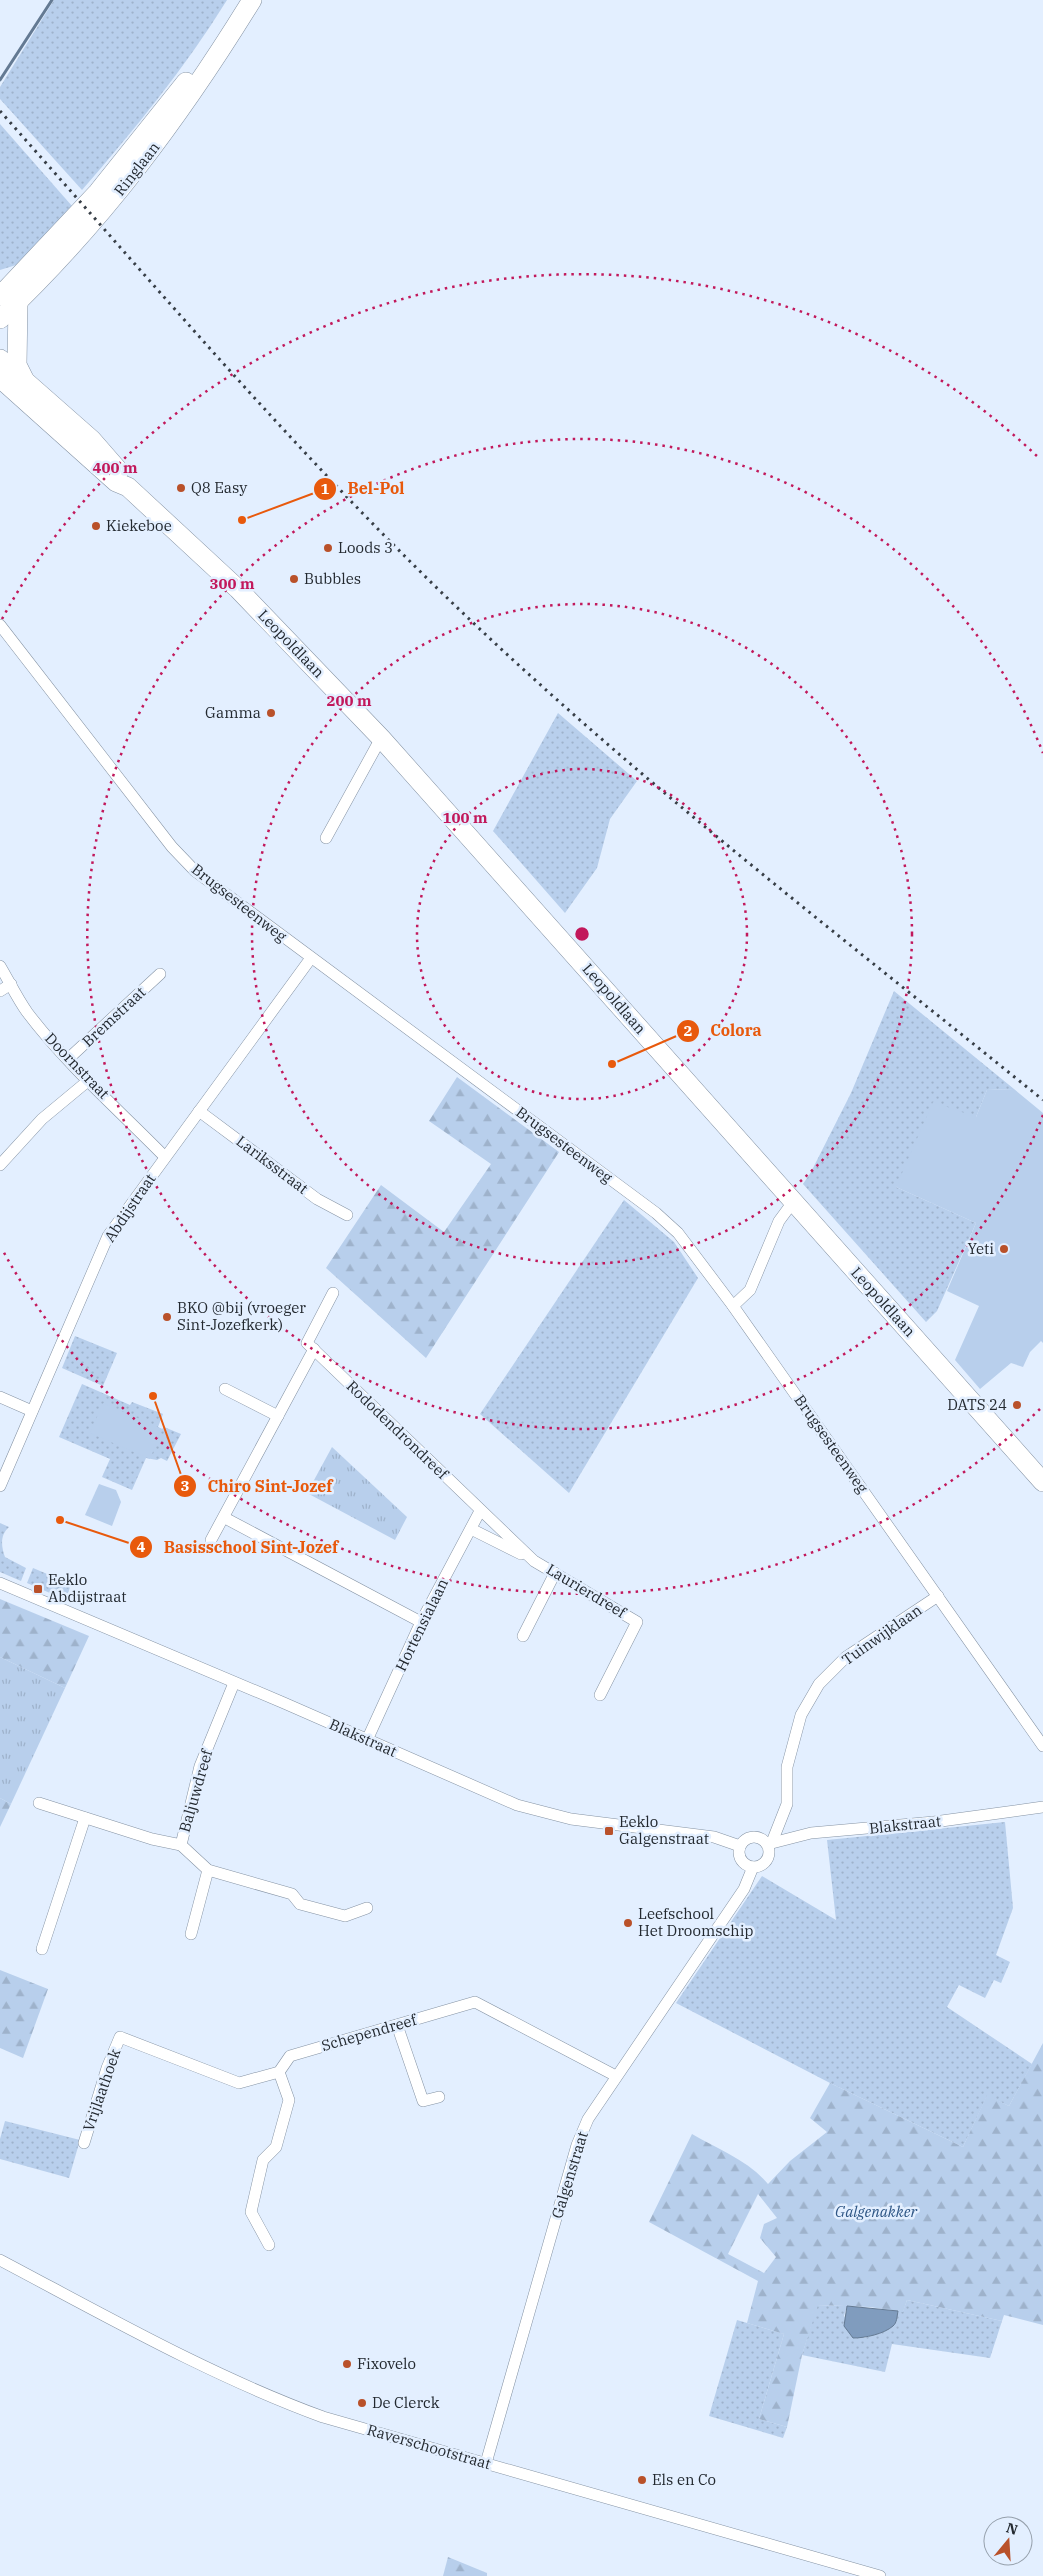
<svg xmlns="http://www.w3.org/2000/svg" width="1043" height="2576" font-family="'IBM Plex Serif',serif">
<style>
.grass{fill:url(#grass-dots)}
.forest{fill:url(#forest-firs);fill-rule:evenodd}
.park{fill:url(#park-tufts)}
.pitch{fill:#b8cfec}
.water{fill:#809cbe;stroke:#647a93}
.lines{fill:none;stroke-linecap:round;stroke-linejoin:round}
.stream{stroke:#647a93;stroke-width:3}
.minor-casing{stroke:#8593a4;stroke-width:12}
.primary-casing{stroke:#8593a4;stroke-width:20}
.trunk-casing{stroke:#8593a4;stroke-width:20}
.minor{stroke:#fff;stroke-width:11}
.primary{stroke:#fff;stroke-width:19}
.trunk{stroke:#fff;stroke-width:19}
.rail{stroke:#373e46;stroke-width:3;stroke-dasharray:2.5 5;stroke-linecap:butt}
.ring{fill:none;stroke:#c2185b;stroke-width:2.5;stroke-dasharray:2.5 5}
.poi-dot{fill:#b9512a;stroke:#e3efff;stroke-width:2}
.labels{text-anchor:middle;stroke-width:5;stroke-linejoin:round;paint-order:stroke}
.street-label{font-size:15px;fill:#232930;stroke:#e3efff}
.poi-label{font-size:15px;fill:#232930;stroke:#e3efff;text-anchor:start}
.park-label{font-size:15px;font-style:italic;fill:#2e5685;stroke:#e3efff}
.centre{fill:#c2185b;stroke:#e3efff;stroke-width:2.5}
.ring-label{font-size:15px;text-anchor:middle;font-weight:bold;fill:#c2185b;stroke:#e3efff;stroke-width:5;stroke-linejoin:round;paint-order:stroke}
.leader{fill:none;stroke:#e8590c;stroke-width:2}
.callout-dot{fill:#e8590c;stroke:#e3efff;stroke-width:2}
.mark-label{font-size:15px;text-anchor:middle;font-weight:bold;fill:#fff}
.callout-label{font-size:16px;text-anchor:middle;font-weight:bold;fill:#e8590c;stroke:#e3efff;stroke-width:5;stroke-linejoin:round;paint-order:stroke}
</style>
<defs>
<pattern id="grass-dots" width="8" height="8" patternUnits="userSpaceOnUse" patternTransform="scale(1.25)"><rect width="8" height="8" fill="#b8cfec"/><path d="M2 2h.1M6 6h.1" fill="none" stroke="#9eb2cb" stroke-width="1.8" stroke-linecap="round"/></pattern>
<pattern id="forest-firs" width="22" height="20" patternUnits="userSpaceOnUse" patternTransform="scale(1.25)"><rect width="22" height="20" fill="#b8cfec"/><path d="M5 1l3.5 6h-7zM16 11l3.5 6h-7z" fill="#9eb2cb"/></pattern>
<pattern id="park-tufts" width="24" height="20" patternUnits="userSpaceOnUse" patternTransform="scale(1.25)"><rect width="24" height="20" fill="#b8cfec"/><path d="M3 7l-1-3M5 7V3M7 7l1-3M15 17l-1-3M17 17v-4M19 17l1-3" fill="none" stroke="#9eb2cb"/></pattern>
</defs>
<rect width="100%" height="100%" fill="#e3efff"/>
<g class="grass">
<path d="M54,0H227C185,68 134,130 82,190L0,99V87Z"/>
<polygon points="0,124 72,206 16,265 0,270"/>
<polygon points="558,713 637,781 610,819 597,868 565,913 493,831"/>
<polygon points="894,991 1014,1089 987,1090 976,1117 896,1187 976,1223 937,1311 926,1322 803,1184 811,1172 851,1093"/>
<polygon points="624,1200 674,1242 698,1278 569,1493 480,1414"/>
<polygon points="75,1336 117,1353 103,1386 62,1368"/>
<polygon points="82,1384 130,1405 132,1402 163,1414 158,1427 162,1429 164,1427 181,1434 167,1461 161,1458 157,1460 146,1458 132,1490 102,1477 110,1459 59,1437"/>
<path d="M0,1523L9,1527C0,1535 1,1546 5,1557L26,1568L21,1581L0,1572Z"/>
<polygon points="33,1568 71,1584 66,1600 27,1583"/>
<polygon points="1005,1822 1013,1908 996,1955 1010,1962 1001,1983 994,1980 985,1998 959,1985 947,2007 1032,2064 1009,2106 987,2096 963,2147 830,2083 676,2003 762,1876 836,1920 827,1840"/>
<polygon points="5,2121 80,2140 69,2178 0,2159 0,2139"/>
<path d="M907,2300L1002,2321L990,2358L892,2344L885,2372L802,2355L817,2305L847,2306L844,2316L864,2338C880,2332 895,2330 898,2311H903Z"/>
<polygon points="737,2320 784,2334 759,2419 787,2427 783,2438 709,2416"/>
</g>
<g class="forest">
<polygon points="457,1077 559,1152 426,1358 326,1268 381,1185 444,1232 491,1164 429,1121"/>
<polygon points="0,1599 89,1636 65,1688 0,1657"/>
<polygon points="0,1798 11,1804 0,1827"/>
<polygon points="0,1970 48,1989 23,2058 0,2048"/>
<path d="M1043,2043V2325L1004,2315L1002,2321L907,2300L903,2312L870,2307L818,2305L802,2355L787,2427L759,2419L784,2334L747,2323L758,2281L649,2222L692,2134C718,2149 749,2161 768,2184L790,2161L827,2132L810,2118L830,2083L963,2147L987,2095L1009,2106ZM758,2194L777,2218L764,2224L760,2238L776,2257L764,2273L728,2254Z"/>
<polygon points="448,2557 487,2573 487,2576 443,2576"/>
</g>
<g class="park">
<polygon points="332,1447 407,1517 395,1540 307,1493"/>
<polygon points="0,1657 65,1688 11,1804 0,1798"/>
</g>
<g class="pitch">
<polygon points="1014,1089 1043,1113 1043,1343 1041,1341 1030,1352 1023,1367 1011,1363 980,1389 955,1360 979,1306 947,1291 976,1223 896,1187 933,1102 976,1117 987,1090"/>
<polygon points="103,1403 162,1429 150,1459 90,1433"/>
<polygon points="99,1484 116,1490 121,1502 112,1526 85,1515"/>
</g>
<path class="water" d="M847,2306L898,2311C897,2316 897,2323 893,2326C884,2334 865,2338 853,2338L844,2326Z"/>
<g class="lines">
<polyline class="stream" points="0,80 52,0"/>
<defs>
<g id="minor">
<polyline points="0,625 172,847 195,871 656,1213 678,1233 733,1306 1043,1746"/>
<polyline points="326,838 381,738"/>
<path d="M0,966C9,981 17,998 27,1012C67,1065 119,1110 165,1157"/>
<polyline points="0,991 11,984"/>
<polyline points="68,1059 160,974"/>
<polyline points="199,1111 317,1199 347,1215"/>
<polyline points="0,1165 42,1119 89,1080"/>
<polyline points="333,1293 307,1343 534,1561 637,1622 600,1695"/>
<polyline points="733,1306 750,1290 779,1221 793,1202"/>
<polyline points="225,1389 278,1416"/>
<polyline points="0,1397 32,1411"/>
<polyline points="0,1486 108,1236 311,958"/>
<polyline points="225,1518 421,1622"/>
<polyline points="471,1529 521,1554"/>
<polyline points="211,1540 314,1349"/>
<polyline points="0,1583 284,1703 517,1805 571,1819 714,1837 740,1846"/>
<polyline points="523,1636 555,1573"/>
<polyline points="367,1740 421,1622 480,1511"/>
<polyline points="39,1803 152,1839 181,1845 200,1766 234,1683"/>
<circle cx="754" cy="1852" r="15"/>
<polyline points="772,1842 787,1804 787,1767 801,1715 819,1684 846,1657 938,1596"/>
<polyline points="768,1844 811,1833 934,1822 1043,1807"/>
<polyline points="181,1845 208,1870 292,1894 300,1904 345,1916 367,1908"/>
<polyline points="191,1934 208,1870"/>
<polyline points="42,1949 85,1818"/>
<polyline points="397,2025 423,2101 439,2097"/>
<polyline points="84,2143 107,2068 120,2037 239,2083 279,2072 290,2056 475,2002 616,2076"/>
<polyline points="269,2245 251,2212 263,2160 276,2147 289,2100 279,2072"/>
<path d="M0,2260C106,2316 211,2376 323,2417L880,2576"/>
<polyline points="486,2463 577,2145 588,2119 744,1889 753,1867"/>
</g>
<g id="primary">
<polyline points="18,302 17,365 24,379"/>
<polyline points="0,359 92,440 119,471"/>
<polyline points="0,378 116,482 128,487 238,589 381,738 1043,1482"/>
</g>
<g id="trunk">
<polyline points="0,296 98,192 186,82"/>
<path d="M0,319C102,222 178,120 252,0"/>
</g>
</defs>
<use href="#minor" class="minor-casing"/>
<use href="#primary" class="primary-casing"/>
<use href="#trunk" class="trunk-casing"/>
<use href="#minor" class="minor"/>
<use href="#primary" class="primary"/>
<use href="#trunk" class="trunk"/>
<path class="rail" d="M0,111C152,282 300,458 466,616C648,789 848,942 1043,1100"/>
</g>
<g class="ring">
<circle cx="582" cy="934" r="165"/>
<circle cx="582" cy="934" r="330"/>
<path d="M1043 1115A495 495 0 1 1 1043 753"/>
<path d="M1040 1409A660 660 0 0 1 2 1249M2 619A660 660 0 0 1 1040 459"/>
</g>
<g class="poi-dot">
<circle cx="181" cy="488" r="5"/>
<circle cx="96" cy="526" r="5"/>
<circle cx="328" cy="548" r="5"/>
<circle cx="294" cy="579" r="5"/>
<circle cx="271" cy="713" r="5"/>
<circle cx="1004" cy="1249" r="5"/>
<circle cx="167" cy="1317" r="5"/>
<circle cx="1017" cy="1405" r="5"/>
<rect x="33" y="1584" width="10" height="10" rx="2.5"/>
<rect x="604" y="1826" width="10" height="10" rx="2.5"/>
<circle cx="628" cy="1923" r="5"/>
<circle cx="347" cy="2364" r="5"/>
<circle cx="362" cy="2403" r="5"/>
<circle cx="642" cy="2480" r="5"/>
</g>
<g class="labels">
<g class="street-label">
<text transform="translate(137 169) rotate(-52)" y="5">Ringlaan</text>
<text transform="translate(291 644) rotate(46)" y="5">Leopoldlaan</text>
<text transform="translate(239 903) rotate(38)" y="5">Brugsesteenweg</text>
<text transform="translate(614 999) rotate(49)" y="5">Leopoldlaan</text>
<text transform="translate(114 1017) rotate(-43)" y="5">Bremstraat</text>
<text transform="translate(77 1066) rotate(46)" y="5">Doornstraat</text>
<text transform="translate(564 1145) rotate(37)" y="5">Brugsesteenweg</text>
<text transform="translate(272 1165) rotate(37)" y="5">Lariksstraat</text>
<text transform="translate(130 1208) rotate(-56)" y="5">Abdijstraat</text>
<text transform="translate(883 1302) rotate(48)" y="5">Leopoldlaan</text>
<text transform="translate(397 1430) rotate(44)" y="5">Rododendrondreef</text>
<text transform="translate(831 1444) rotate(55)" y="5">Brugsesteenweg</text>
<text transform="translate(586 1591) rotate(31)" y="5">Laurierdreef</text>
<text transform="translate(422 1625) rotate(-64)" y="5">Hortensialaan</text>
<text transform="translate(882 1635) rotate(-35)" y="5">Tuinwijklaan</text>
<text transform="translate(363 1738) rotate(24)" y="5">Blakstraat</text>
<text transform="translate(196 1791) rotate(-74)" y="5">Baljuwdreef</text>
<text transform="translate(905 1825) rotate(-6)" y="5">Blakstraat</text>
<text transform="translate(369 2033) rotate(-16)" y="5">Schependreef</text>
<text transform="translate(102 2090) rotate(-71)" y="5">Vrijlaathoek</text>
<text transform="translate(570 2175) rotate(-73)" y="5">Galgenstraat</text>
<text transform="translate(429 2447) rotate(16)" y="5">Raverschootstraat</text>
</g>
<g class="poi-label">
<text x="191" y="493">Q8 Easy</text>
<text x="106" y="531">Kiekeboe</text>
<text x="338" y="553">Loods 3</text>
<text x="304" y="584">Bubbles</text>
<text x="261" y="718" text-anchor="end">Gamma</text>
<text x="994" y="1254" text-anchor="end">Yeti</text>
<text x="177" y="1313">BKO @bij (vroeger<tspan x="177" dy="17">Sint-Jozefkerk)</tspan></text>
<text x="1007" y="1410" text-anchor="end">DATS 24</text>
<text x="48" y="1585">Eeklo<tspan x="48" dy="17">Abdijstraat</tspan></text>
<text x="619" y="1827">Eeklo<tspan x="619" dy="17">Galgenstraat</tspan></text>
<text x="638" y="1919">Leefschool<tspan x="638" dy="17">Het Droomschip</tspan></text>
<text x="357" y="2369">Fixovelo</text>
<text x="372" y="2408">De Clerck</text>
<text x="652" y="2485">Els en Co</text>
</g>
<g class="park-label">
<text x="876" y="2217">Galgenakker</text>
</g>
</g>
<circle cx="582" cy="934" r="8" class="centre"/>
<g class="ring-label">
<text x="115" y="473">400 m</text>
<text x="232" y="589">300 m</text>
<text x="349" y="706">200 m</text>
<text x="465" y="823">100 m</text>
</g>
<path class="leader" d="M242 520L325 489M612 1064L688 1031M153 1396L185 1486M60 1520L141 1547"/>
<g class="callout-dot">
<circle cx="242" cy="520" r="5"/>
<circle cx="612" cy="1064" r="5"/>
<circle cx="153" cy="1396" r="5"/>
<circle cx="60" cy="1520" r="5"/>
<circle cx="325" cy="489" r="12"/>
<circle cx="688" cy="1031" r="12"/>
<circle cx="185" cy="1486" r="12"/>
<circle cx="141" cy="1547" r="12"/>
</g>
<g class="mark-label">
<text x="325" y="494">1</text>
<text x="688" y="1036">2</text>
<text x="185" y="1491">3</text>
<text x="141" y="1552">4</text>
</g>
<g class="callout-label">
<text x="376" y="494">Bel-Pol</text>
<text x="736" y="1036">Colora</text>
<text x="270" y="1492">Chiro Sint-Jozef</text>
<text x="251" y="1553">Basisschool Sint-Jozef</text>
</g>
<g transform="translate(1008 2541) rotate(18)"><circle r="24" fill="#e3efff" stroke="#96a0ac"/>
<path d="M0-4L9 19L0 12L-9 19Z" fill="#b9512a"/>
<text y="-8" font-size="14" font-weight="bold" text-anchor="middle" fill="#232930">N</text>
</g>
</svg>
